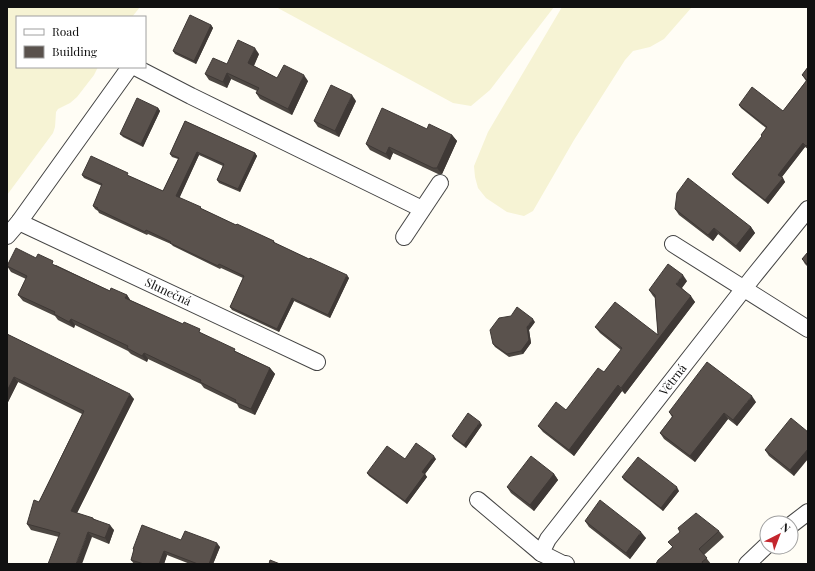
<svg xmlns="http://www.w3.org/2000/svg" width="815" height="571" font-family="'Playfair Display',serif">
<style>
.farmland{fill:#f6f3d4}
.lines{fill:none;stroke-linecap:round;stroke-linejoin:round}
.minor-casing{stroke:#444;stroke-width:18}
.minor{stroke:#fff;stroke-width:16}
.wall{fill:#4d4742}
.shaded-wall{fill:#3f3936}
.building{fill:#5a524d;stroke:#3f3936}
.labels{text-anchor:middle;stroke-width:4;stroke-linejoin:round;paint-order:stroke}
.street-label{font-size:12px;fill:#111;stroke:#fff}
</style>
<rect width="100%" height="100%" fill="#fffdf5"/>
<g class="farmland">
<polygon points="7,7 140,7 132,17 17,17 17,67 98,67 94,75 77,97 70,103 58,109 56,112 55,127 53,133 7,195"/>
<polygon points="276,7 554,7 490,90 471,106 453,103"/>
<polygon points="562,7 692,7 664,39 650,47 633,51 625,60 574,140 533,211 524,216 507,212 486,198 478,188 475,177 474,166 488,132"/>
</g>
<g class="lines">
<defs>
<g id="minor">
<polyline points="135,67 191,96 422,209"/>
<polyline points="19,222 317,362"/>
<polyline points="7,236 19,222 130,67"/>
<polyline points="404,237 440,183"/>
<polyline points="673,244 808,329"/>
<polyline points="478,500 541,553 563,564 566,564"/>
<polyline points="791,525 808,512"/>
<polyline points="541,553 548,539 753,277 808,209"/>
<polyline points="747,564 767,545"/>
</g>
</defs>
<use href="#minor" class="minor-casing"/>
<use href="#minor" class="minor"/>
</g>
<g class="wall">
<polygon points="211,25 213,28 196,64 175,54 173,51"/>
<polygon points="259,54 254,66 277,78 308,81 292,115 260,99 256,93 257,91 231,79 227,88 209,80 205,74 227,64"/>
<polygon points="808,67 808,149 805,147 782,177 785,182 768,204 735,178 732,174 762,136 761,135 766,128 741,108 739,105 783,111 806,81 802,75"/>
<polygon points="356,101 339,137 318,127 314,121"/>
<polygon points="158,108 160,111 143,147 123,137 120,134"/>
<polygon points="185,121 255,153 257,156 240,192 219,183 217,180 223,166 199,155 179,198 202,209 236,225 274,241 275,243 349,278 330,318 294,301 279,332 232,310 230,307 243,278 221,268 220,269 173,246 171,244 148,234 147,235 99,213 98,211 95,209 93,206 102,186 84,178 82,175 129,176 163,191 178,159 172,157 170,154"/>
<polygon points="427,129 452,135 457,141 442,174 438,174 393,153 390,160 370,150 366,144"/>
<polygon points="675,209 751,227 755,233 740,252 718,234 713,241 679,215"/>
<polygon points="808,252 808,267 805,264 802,259"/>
<polygon points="56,265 110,291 127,295 130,300 203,334 237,352 270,368 275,374 255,415 239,408 237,404 204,388 201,384 148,359 147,362 131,354 128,351 75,325 74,328 58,320 55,316 23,301 18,295 26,279 11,272 7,266"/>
<polygon points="687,281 682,288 695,302 625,394 622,391 574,456 543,432 538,426 566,410 604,372 621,350 600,333 595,327 658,335 655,298 653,296 649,290"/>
<polygon points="535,322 529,330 531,343 523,354 509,357 495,347 493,344"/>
<polygon points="7,334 134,399 77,513 94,519 114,530 109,544 92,537 59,537 31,530 27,524 39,502 82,414 18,382 7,404"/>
<polygon points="756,402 737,426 728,419 695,462 664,439 660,433 672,417 669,412"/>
<polygon points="482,425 466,448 454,439 452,436"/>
<polygon points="808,432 794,476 769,456 765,450"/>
<polygon points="405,459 436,459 425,474 427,477 407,504 369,476 367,473"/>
<polygon points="554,474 558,480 534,511 511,493 507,487"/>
<polygon points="622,477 679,491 663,511 624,480"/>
<polygon points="585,521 646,538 630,559 589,527"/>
<polygon points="719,531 724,537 704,555 711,564 656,564 672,547"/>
<polygon points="181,540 220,547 213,564 190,564 167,555 164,564 134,564 131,560 134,550 133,549"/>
</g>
<g class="shaded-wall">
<polygon points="211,25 213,28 196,64 194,61"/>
<polygon points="255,48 259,54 252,69 248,63"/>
<polygon points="227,73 231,79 227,88 223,82"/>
<polygon points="304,75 308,81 292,115 288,109"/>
<polygon points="352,95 356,101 339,137 335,131"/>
<polygon points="158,108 160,111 143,147 141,144"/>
<polygon points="452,135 457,141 442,174 437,168"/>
<polygon points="803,143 805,147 781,178 778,175"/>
<polygon points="389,147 393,153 390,160 386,154"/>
<polygon points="197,152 199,155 179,199 176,196"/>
<polygon points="255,153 257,156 240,192 238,189"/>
<polygon points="783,178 785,182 768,204 765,200"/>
<polygon points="751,227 755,233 740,252 736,246"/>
<polygon points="714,228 718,234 713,241 708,235"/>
<polygon points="347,275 349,278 330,318 328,315"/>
<polygon points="683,275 687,281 680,290 676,284"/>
<polygon points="127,295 131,301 125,298"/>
<polygon points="691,296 695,302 625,394 621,388"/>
<polygon points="292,298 294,301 279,332 277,329"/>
<polygon points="71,319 75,325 74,328 69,322"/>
<polygon points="533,319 535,322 529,330 531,343 523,354 521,351 527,327"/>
<polygon points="144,353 148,359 147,362 142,356"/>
<polygon points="270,368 275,374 255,415 251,409"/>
<polygon points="14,377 18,382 7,404 7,391"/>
<polygon points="618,385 622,391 574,456 569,450"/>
<polygon points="130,394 134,399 75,517 71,511"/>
<polygon points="752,396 756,402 737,426 733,420"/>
<polygon points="724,413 728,419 695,462 690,456"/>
<polygon points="480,422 482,425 466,448 464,445"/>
<polygon points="808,448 808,459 794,476 790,470"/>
<polygon points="434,456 436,459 425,474 427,477 407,504 405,501 422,472"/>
<polygon points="554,474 558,480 534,511 530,505"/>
<polygon points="677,487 679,491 663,511 661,508"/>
<polygon points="110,525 114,530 109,544 105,538"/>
<polygon points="88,532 92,537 82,564 76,564"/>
<polygon points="641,532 646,538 630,559 626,553"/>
<polygon points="217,543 220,547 213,564 209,564"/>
<polygon points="164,551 167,555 164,564 159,564"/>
</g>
<g class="building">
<polygon points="190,15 211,25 194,61 173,51"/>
<polygon points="238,40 255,48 248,63 277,78 284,65 304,75 288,109 256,93 259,88 227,73 223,82 205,74 213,58 227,64"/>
<polygon points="808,67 808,144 806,146 803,143 778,175 783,178 765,200 732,174 762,136 761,135 767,127 739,105 752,87 783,111 807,80 802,75"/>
<polygon points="331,85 352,95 335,131 314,121"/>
<polygon points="137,98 158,108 141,144 120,134"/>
<polygon points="382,108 427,129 429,124 452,135 437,168 433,168 389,147 386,154 366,144"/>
<polygon points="185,121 255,153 238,189 217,180 224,164 197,152 176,196 201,207 200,208 236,225 237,224 274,241 273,242 309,259 310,258 347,275 328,315 292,298 277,329 230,307 244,276 219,264 218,266 170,243 171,242 146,230 145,232 97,209 98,208 93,206 102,184 82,175 91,156 128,173 127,175 163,191 179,158 170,154"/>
<polygon points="688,178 751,227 736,246 714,228 708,235 675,209 677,193"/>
<polygon points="16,248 36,258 38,254 53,261 52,264 110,291 111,288 127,295 125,298 183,324 184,322 200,329 199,332 235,349 234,351 270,368 251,409 235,402 236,400 200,382 201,380 144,353 142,356 127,348 128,346 71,319 69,322 54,314 55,312 18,295 27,276 7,266"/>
<polygon points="808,252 808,265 802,259"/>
<polygon points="668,264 683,275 676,284 691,296 621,388 618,385 569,450 538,426 556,402 566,410 598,368 604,372 622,348 595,327 615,302 658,335 655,295 649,290"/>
<polygon points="517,307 533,319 527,327 529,340 521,351 507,354 493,344 490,330 499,318 511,316"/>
<polygon points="7,334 130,394 71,511 93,518 93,519 110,525 105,538 88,532 76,564 48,564 60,533 27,524 34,500 39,502 84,411 14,377 7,391"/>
<polygon points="707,362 752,396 733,420 724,413 690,456 660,433 673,416 669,412"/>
<polygon points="468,413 480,422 464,445 452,436"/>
<polygon points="791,418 808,432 808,431 808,449 790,470 765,450"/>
<polygon points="416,443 434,456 422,472 425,474 405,501 367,473 387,446 405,459"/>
<polygon points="531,456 554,474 530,505 507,487"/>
<polygon points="638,457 677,487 661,508 622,477"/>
<polygon points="600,500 641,532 626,553 585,521"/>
<polygon points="696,513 719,531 699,549 707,558 702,562 703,564 656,564 658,560 673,547 668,542 680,532 678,528"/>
<polygon points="142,525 181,540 185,531 217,543 209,564 198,564 164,551 159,564 144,564 131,560 134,549 133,549"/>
<polygon points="270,560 280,564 269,564"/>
</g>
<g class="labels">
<g class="street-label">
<text transform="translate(168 292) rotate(25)" y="4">Slunečná</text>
<text transform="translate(673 380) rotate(-52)" y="4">Větrná</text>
</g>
</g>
<rect width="815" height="571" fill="none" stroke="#111111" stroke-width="16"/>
<rect x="16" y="16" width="130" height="52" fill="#ffffff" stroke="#a0a0a0"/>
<rect x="24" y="29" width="20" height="6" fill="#ffffff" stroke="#a0a0a0"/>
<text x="52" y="36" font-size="12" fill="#111111">Road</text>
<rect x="24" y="46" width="20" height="12" fill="#5a524d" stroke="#a0a0a0"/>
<text x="52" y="56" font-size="12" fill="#111111">Building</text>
<g transform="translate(779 535) rotate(42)"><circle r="19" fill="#ffffff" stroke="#a0a0a0"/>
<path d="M0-3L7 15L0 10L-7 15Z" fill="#c4262e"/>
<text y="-6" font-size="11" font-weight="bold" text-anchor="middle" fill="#111111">N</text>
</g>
</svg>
